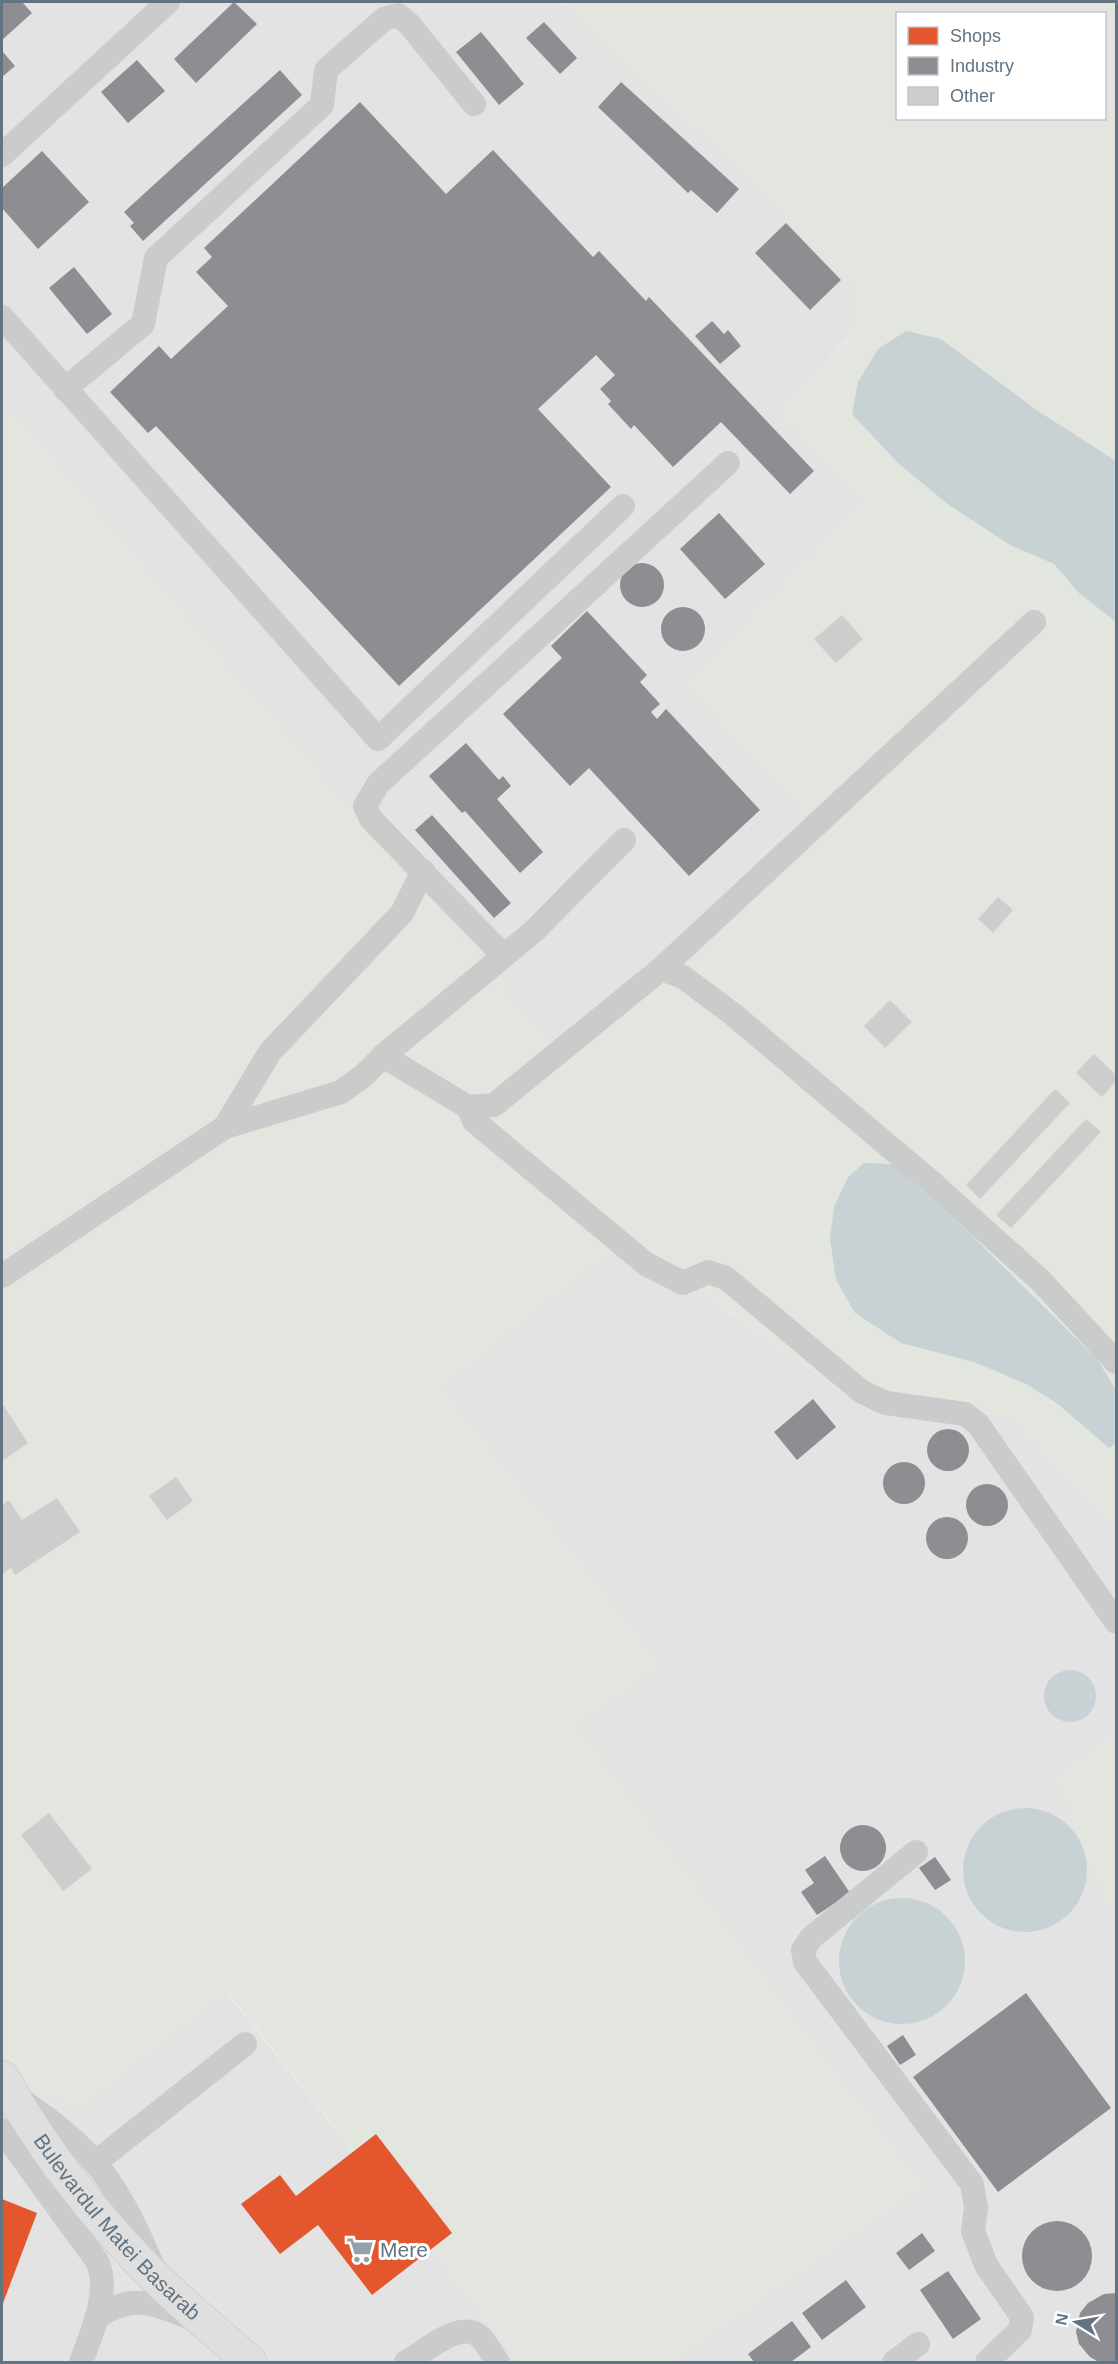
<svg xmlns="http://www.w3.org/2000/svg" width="1118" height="2364" font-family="Helvetica,sans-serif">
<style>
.built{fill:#e2e3e2}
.green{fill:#e2e6df;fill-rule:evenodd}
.water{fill:#c8d2d4}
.shops{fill:#e4572e}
.industry{fill:#8d8d92}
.building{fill:#cccece}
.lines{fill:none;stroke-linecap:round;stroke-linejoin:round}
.highway-casing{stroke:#cfd0d0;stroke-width:35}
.minor{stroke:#cacccc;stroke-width:24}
.highway{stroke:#dfdfe0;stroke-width:33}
.labels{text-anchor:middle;stroke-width:6;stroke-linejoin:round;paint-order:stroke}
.street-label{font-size:21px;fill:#627482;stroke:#fff}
.poi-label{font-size:21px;fill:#627482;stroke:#fff;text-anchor:start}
</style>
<rect width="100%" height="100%" fill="#f3f3f1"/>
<g class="built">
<polygon points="2,2 561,2 854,285 850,337 778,410 863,502 686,684 805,813 561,1053 2,399"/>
<polygon points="628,1239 864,1408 1007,1415 1116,1530 1116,1730 1056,1778 1116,1927 1116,2362 673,2362 923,2186 579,1727 660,1664 441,1388"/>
<polygon points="228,1994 520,2362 2,2362 2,2077 80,2108"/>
</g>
<g class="green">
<path d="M561,2H1116V1530L1007,1415L864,1408L629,1239L441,1388L660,1664L580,1727L923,2186L673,2362H520L229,1994L80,2108L2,2077V399L561,1052L805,813L686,684L863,502L778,410L850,338L853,285ZM898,14H1104V118H898Z"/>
<polygon points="1116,1730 1116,1927 1056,1778"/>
</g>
<g class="water">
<polygon points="906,331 941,339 1038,411 1116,461 1116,622 1079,593 1054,564 1010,545 949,505 899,464 852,414 858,382 878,349"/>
<polygon points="864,1163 892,1164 966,1230 1097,1359 1116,1390 1116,1443 1109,1448 1058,1404 1026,1384 974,1362 901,1343 855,1313 836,1280 830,1239 834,1207 848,1177"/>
<circle cx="1070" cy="1696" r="26"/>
<circle cx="1025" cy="1870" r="62"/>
<circle cx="902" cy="1961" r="63"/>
</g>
<g class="shops">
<polygon points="376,2134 452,2233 372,2295 318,2225 280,2254 241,2204 280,2175 296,2196"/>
<polygon points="2,2199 37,2213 2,2306"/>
</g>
<g class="industry">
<polygon points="2,2 22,2 32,13 2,40"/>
<polygon points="234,2 257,24 196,83 174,59"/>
<polygon points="544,22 577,58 560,74 526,38"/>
<polygon points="481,32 524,84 499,105 456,52"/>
<polygon points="2,51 15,66 2,77"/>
<polygon points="137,60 165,91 128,123 101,92"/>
<polygon points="280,70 302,95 143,241 130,226 134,223 124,212"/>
<polygon points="621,82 739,189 717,213 691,190 688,193 598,107"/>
<polygon points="360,102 446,194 493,150 593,257 599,251 646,301 649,297 814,471 790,494 721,422 673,467 634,425 631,429 608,404 611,401 600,389 615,375 596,355 538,409 611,487 399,686 156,426 148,433 110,392 159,346 171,359 228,306 196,272 212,257 204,248"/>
<polygon points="42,151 89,202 38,249 2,208 2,188"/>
<polygon points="786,223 841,280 810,310 755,253"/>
<polygon points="74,267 112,314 87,334 49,288"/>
<polygon points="712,321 724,334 728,330 741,346 720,364 695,336"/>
<polygon points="719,513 765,564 725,599 680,549"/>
<circle cx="642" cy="585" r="22"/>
<circle cx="683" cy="629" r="22"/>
<polygon points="587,611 647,675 640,682 660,704 651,712 657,719 666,709 760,810 689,876 589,768 570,786 503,714 562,658 551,646"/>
<polygon points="466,743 499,780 503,776 511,786 497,799 543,852 520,873 465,811 462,813 429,776"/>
<polygon points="432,815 511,903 494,918 415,830"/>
<polygon points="813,1399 836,1427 797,1460 774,1432"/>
<circle cx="948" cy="1450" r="21"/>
<circle cx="904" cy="1483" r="21"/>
<circle cx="987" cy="1505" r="21"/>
<circle cx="947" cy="1538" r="21"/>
<circle cx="863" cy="1848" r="23"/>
<polygon points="825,1856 850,1893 817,1915 801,1892 814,1883 805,1870"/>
<polygon points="935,1857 951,1880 935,1890 919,1868"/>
<polygon points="1026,1993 1111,2108 998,2192 913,2077"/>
<polygon points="903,2035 916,2055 900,2065 887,2046"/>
<circle cx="1057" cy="2256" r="35"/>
<polygon points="922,2233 935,2251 909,2270 896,2253"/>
<polygon points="948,2271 981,2319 953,2339 920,2290"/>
<polygon points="846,2280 866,2307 822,2340 802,2313"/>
<polygon points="1116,2293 1116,2362 1099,2362 1090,2357 1079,2344 1076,2332 1080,2313 1088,2303 1104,2294"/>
<polygon points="792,2321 811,2347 791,2362 754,2362 748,2354"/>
</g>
<g class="building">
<polygon points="842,615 863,639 836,663 814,639"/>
<polygon points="998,897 1013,910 993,933 978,919"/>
<polygon points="890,1000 912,1022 885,1048 864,1026"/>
<polygon points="1094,1054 1116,1075 1116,1081 1102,1097 1076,1073"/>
<polygon points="1055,1089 1070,1103 980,1199 966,1185"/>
<polygon points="1086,1119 1101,1132 1011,1228 996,1215"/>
<polygon points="2,1403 28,1443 2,1461"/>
<polygon points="176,1477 193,1501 167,1520 149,1496"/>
<polygon points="57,1498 80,1532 15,1575 11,1568 2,1575 2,1505 9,1500 22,1520"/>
<polygon points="49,1813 92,1869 63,1891 21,1835"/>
</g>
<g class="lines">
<defs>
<g id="highway">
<path id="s1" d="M2,2077C44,2152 100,2223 161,2283C190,2311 221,2336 250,2362"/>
</g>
</defs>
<use href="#highway" class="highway-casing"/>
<g class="minor">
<polyline points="2,155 168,2"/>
<polyline points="2,317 378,739 623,506"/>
<polyline points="65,389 143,324 156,258 322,105 326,70 384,19 398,15 409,24 474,104"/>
<polyline points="503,955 371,819 365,806 378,784 728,463"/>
<polyline points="661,969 683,977 734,1015 931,1182 1041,1281 1116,1362"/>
<polyline points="383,1056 468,1107 494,1105 661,969 1034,622"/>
<polyline points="468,1107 474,1121 646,1264 683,1283 708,1272 726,1278 862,1392 886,1403 965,1414 978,1424 1116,1622"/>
<polyline points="225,1127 270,1052 402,913 423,871"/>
<polyline points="2,1276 225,1127 341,1092 363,1076 383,1056 534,931 624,840"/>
<polyline points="916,1852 811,1938 803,1950 805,1962 972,2184 976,2208 973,2231 986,2265 1022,2317 1020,2330 987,2362"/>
<path d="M18,2098C97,2150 118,2185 154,2269"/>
<path d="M2,2130L97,2261C111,2291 92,2333 81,2362"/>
<polyline points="96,2162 245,2044"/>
<path d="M96,2318C132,2293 153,2303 191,2318"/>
<path d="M406,2362C424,2353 457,2321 478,2335C486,2341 492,2355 498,2362"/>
<polyline points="894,2362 918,2344"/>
</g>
<use href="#highway" class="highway"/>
</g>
<defs>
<symbol id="supermarket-bare" viewBox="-9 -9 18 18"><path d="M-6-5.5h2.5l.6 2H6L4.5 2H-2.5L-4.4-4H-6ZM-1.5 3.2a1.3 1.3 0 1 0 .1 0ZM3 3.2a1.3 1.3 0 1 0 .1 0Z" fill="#95a0a9" stroke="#fff" stroke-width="2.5" paint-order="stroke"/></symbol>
</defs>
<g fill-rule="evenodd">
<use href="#supermarket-bare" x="341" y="2231" width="38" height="38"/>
</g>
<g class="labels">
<g class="street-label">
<text dy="7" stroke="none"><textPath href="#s1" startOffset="190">Bulevardul Matei Basarab</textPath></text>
</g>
<g class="poi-label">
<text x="380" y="2257">Mere</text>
</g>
</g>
<rect width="1118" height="2364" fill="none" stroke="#627482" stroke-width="6"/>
<rect x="896" y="12" width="210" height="108" fill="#ffffff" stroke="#c0c7cd" stroke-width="1.5"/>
<rect x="908" y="27" width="30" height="18" fill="#e4572e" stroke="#c0c7cd" stroke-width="1.5"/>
<text x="950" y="42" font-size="18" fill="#627482">Shops</text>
<rect x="908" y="57" width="30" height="18" fill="#8d8d92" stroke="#c0c7cd" stroke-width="1.5"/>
<text x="950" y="72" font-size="18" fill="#627482">Industry</text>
<rect x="908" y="87" width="30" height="18" fill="#cccece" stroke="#c0c7cd" stroke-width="1.5"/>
<text x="950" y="102" font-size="18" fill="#627482">Other</text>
<g transform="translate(1076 2322) rotate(281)" stroke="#ffffff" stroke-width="4.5" paint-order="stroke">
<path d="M0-4.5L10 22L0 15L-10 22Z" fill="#627482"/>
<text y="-9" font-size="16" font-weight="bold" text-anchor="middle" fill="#627482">N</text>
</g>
</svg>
